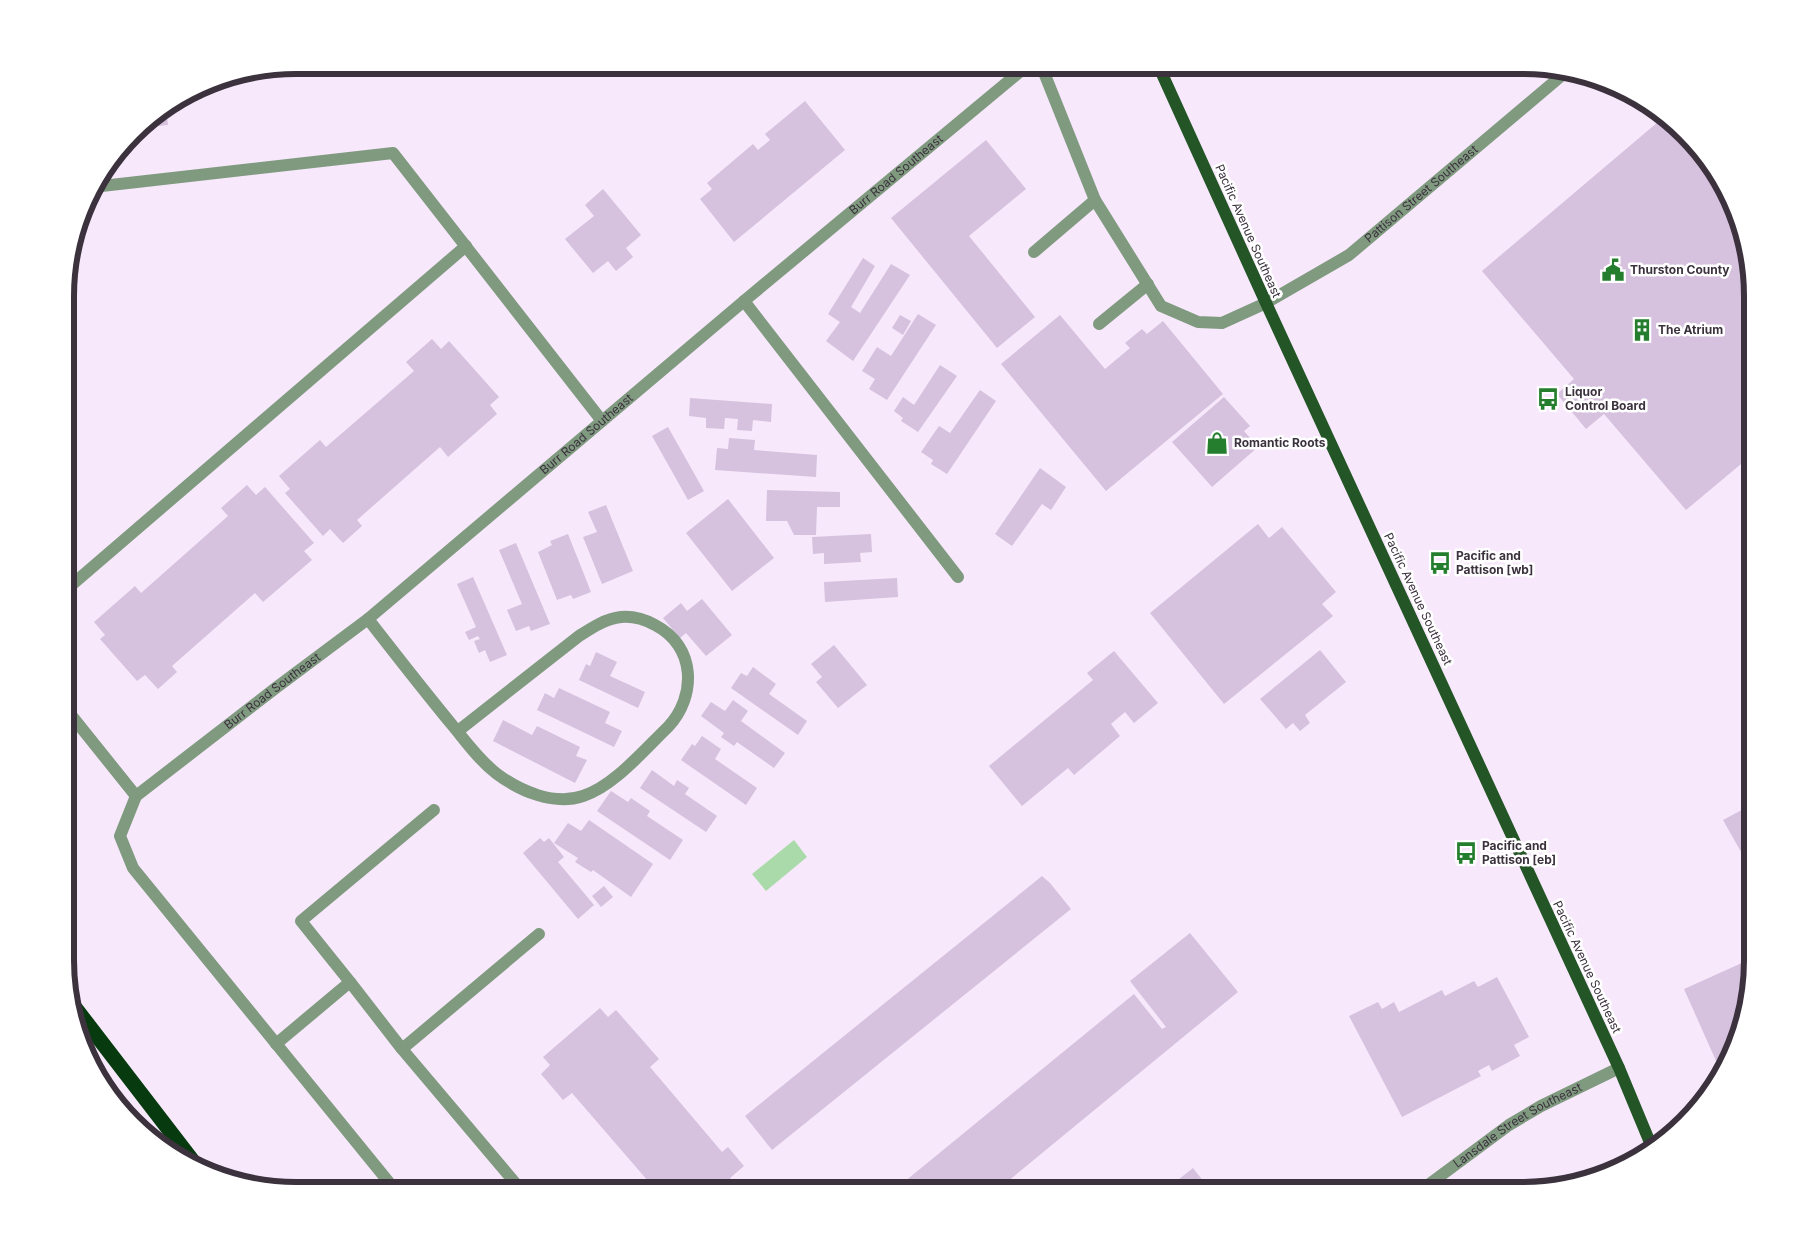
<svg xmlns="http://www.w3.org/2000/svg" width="1818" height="1256" font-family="Inter,sans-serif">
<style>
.green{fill:#aadaaa}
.building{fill:#d6c1de}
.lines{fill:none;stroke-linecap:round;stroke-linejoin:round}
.minor{stroke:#809a80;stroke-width:12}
.major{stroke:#235526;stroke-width:12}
.highway{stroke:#083a0f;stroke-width:15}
.labels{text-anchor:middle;stroke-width:5;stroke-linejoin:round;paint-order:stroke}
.street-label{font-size:12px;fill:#3b323e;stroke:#fff}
.poi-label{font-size:12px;font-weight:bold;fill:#3b323e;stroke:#fff;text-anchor:start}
.rim{fill:none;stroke:#3b323e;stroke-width:6}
</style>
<rect width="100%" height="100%" fill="#f7e9fb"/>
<polygon class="green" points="794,840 807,857 766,891 752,874"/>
<g class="building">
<polygon points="805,101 845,150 734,242 700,199 712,189 707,183 753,144 758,150 770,140 765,134"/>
<polygon points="166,108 168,125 139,128 143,122"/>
<polygon points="1665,116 1729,193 1753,281 1753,454 1686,510 1604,414 1586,429 1557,394 1574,379 1482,271"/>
<polygon points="986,140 1026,189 969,236 1035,317 997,348 891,218"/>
<polygon points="603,189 641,235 626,248 633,257 616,271 608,261 593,273 565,239 594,216 585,205"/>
<polygon points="863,258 875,266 851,307 860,313 891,264 910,275 853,361 826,341 840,322 828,314"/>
<polygon points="918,314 936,325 887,400 869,389 875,379 862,371 877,347 891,356"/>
<polygon points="900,315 911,321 903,335 892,328"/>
<polygon points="1060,315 1105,369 1130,348 1125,343 1142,329 1147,334 1163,321 1223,394 1106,491 1001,364"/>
<polygon points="432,339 441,349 449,341 499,397 490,405 497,414 448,457 440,447 357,520 362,526 343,543 330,529 323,536 285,493 290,489 279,476 320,440 326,447 414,371 406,362"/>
<polygon points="940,365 957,376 918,432 901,421 903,418 894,411 903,397 914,405"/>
<polygon points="980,390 996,401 947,474 931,464 933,460 921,452 939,426 950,433"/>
<polygon points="1224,397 1250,426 1244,431 1258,447 1212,487 1172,442"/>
<polygon points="690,398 772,404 771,422 753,420 752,431 737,430 738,419 725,418 724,429 706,428 706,418 689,416"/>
<polygon points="668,427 704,491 688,500 652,436"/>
<polygon points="729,438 755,440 754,450 817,455 816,477 715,470 717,448 728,449"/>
<polygon points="1040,468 1066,487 1051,510 1042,504 1012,546 995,534"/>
<polygon points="247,485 256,495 265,487 314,543 304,551 312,560 263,602 255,593 172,666 177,672 158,689 145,675 137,681 100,639 105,635 94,622 135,586 141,593 228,516 221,508"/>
<polygon points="767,490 840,492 840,507 817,507 816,535 794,535 787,521 766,521"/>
<polygon points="728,499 774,558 732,591 686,533"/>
<polygon points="606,505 633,571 602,584 583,537 597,532 588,512"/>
<polygon points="1258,524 1269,538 1282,527 1336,592 1322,604 1333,616 1224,704 1150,613"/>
<polygon points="568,534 591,592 573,599 571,595 557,600 538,552 552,545 550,541"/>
<polygon points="871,534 872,552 860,553 861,562 824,564 824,553 813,554 812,537"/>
<polygon points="516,543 550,624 531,631 529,626 516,631 507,610 522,604 499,550"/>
<polygon points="473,577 507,655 490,662 485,650 479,653 474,641 480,639 478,636 469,640 465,632 476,627 457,584"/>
<polygon points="897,578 898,597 825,602 824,582"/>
<polygon points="702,599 732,635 706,656 686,633 680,638 663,618 681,603 687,611"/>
<polygon points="834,645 867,685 838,708 816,682 822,677 811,664"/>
<polygon points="1320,650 1346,682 1305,715 1310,723 1300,731 1293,723 1286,729 1260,699"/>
<polygon points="1114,651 1158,703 1134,723 1125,712 1111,724 1120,736 1074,775 1068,768 1022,806 989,766 1093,680 1087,673"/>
<polygon points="596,652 617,662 610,676 645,692 638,708 579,680 586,664 590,666"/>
<polygon points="753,667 776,684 769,694 807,721 798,735 731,688 741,673 747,676"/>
<polygon points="559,688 610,712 605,723 622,731 614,747 537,710 545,693 554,698"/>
<polygon points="733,700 748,711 741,721 785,753 774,768 737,742 734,746 721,737 724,733 701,716 711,702 725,711"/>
<polygon points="503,720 532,735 537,726 580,747 576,756 587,760 575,783 493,741"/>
<polygon points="702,736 721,749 715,759 757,788 746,805 681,760 692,744 695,746"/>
<polygon points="652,770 674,786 677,780 689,788 685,794 717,816 706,832 640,788"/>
<polygon points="611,791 628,802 631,798 650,811 647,816 683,840 670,860 597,811"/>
<polygon points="1753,804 1753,873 1723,820"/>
<polygon points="589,820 653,864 631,897 593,870 591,872 575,862 578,858 554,843 568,823 581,831"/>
<polygon points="540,838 544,842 549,838 564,857 558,862 594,905 578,919 523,853"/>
<polygon points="1042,876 1050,883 1071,909 772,1150 745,1116"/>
<polygon points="604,886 613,897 601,907 592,896"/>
<polygon points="1190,933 1238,992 996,1191 893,1191 1134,994 1162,1029 1166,1027 1130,981"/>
<polygon points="1753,958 1753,975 1741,1035 1721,1072 1684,989"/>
<polygon points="1497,977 1529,1037 1514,1045 1520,1056 1492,1071 1489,1065 1478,1071 1481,1076 1402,1117 1349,1016 1378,1002 1382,1009 1394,1002 1399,1012 1442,990 1445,996 1474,981 1478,987"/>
<polygon points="600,1008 608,1017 616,1010 659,1059 650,1067 722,1152 728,1147 744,1166 730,1178 736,1186 731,1191 644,1191 641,1187 648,1181 572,1093 563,1100 541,1074 550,1065 543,1057"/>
<polygon points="1193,1168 1211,1191 1164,1191"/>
</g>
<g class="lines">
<g class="minor">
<polyline points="93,187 393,153 602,421"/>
<path id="s1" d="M1095,200L1161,306L1198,322L1222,323L1266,303L1349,255L1567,71"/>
<polyline points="1034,252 1095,200 1041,65"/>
<polyline points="744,301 958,577"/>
<polyline points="1099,324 1148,284"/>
<polyline points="67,589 466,246"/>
<path d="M368,619C396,655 424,691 453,726C467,743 480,761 497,774C520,791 554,806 583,796C614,786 644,750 668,727C697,696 696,646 655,625C644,619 633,616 621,617C605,619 593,627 579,636L458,731"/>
<polyline points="67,710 136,796"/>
<path id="s2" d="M136,796L277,687L368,619L744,301L1028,65"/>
<polyline points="136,796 120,836 133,868 396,1191"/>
<polyline points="350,982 301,921 434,810"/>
<polyline points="276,1044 350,982 402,1049 522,1191"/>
<polyline points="402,1049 539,934"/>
<path id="s3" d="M1420,1191L1509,1125L1541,1106L1619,1068"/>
</g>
<polyline class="major" points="1158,65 1266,303 1619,1068 1651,1145"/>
<polyline class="highway" points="70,1001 196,1165"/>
</g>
<defs>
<symbol id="civic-bare" viewBox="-9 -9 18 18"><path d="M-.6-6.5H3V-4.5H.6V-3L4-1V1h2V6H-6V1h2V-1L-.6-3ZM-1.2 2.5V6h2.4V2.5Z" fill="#247e2e" stroke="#fff" stroke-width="2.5" paint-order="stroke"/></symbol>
<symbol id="building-bare" viewBox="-9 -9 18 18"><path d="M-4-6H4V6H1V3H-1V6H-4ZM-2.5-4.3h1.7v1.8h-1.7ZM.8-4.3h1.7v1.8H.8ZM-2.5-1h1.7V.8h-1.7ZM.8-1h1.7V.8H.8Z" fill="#247e2e" stroke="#fff" stroke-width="2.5" paint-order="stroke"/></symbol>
<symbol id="bus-bare" viewBox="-9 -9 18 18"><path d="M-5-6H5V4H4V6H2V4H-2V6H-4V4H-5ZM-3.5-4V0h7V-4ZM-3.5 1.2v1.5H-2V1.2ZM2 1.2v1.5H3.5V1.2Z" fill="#247e2e" stroke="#fff" stroke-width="2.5" paint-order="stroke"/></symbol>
<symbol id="shop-bare" viewBox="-9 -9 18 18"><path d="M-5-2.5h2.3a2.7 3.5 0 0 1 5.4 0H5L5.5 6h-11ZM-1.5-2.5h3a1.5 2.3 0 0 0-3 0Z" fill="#247e2e" stroke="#fff" stroke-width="2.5" paint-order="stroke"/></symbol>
</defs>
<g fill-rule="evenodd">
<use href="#civic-bare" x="1597" y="254" width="32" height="32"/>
<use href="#building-bare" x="1626" y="314" width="32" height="32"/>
<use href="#bus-bare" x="1532" y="383" width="32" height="32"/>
<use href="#shop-bare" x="1201" y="427" width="32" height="32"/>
<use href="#bus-bare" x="1424" y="547" width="32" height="32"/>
<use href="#bus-bare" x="1450" y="837" width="32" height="32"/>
</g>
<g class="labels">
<g class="street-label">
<text dy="4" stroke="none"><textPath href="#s2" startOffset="982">Burr Road Southeast</textPath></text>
<text dy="4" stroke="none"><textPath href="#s1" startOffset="428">Pattison Street Southeast</textPath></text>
<text transform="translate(1248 231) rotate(66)" y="4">Pacific Avenue Southeast</text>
<text dy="4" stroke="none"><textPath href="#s2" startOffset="578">Burr Road Southeast</textPath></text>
<text transform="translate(1418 599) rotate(65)" y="4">Pacific Avenue Southeast</text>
<text dy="4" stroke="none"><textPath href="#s2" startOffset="172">Burr Road Southeast</textPath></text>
<text transform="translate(1587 967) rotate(65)" y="4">Pacific Avenue Southeast</text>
<text dy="4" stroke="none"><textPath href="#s3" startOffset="118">Lansdale Street Southeast</textPath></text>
</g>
<g class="poi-label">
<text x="1630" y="274">Thurston County</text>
<text x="1658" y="334">The Atrium</text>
<text x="1565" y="396">Liquor<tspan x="1565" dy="14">Control Board</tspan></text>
<text x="1234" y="447">Romantic Roots</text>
<text x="1456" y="560">Pacific and<tspan x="1456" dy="14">Pattison [wb]</tspan></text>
<text x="1482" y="850">Pacific and<tspan x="1482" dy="14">Pattison [eb]</tspan></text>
</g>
</g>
<path d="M0 0H1818V1256H0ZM296 74H1522A222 222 0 0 1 1744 296V960A222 222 0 0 1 1522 1182H296A222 222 0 0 1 74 960V296A222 222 0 0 1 296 74Z" fill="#fff" fill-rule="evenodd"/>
<path class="rim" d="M296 74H1522A222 222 0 0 1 1744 296V960A222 222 0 0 1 1522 1182H296A222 222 0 0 1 74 960V296A222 222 0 0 1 296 74Z"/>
</svg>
